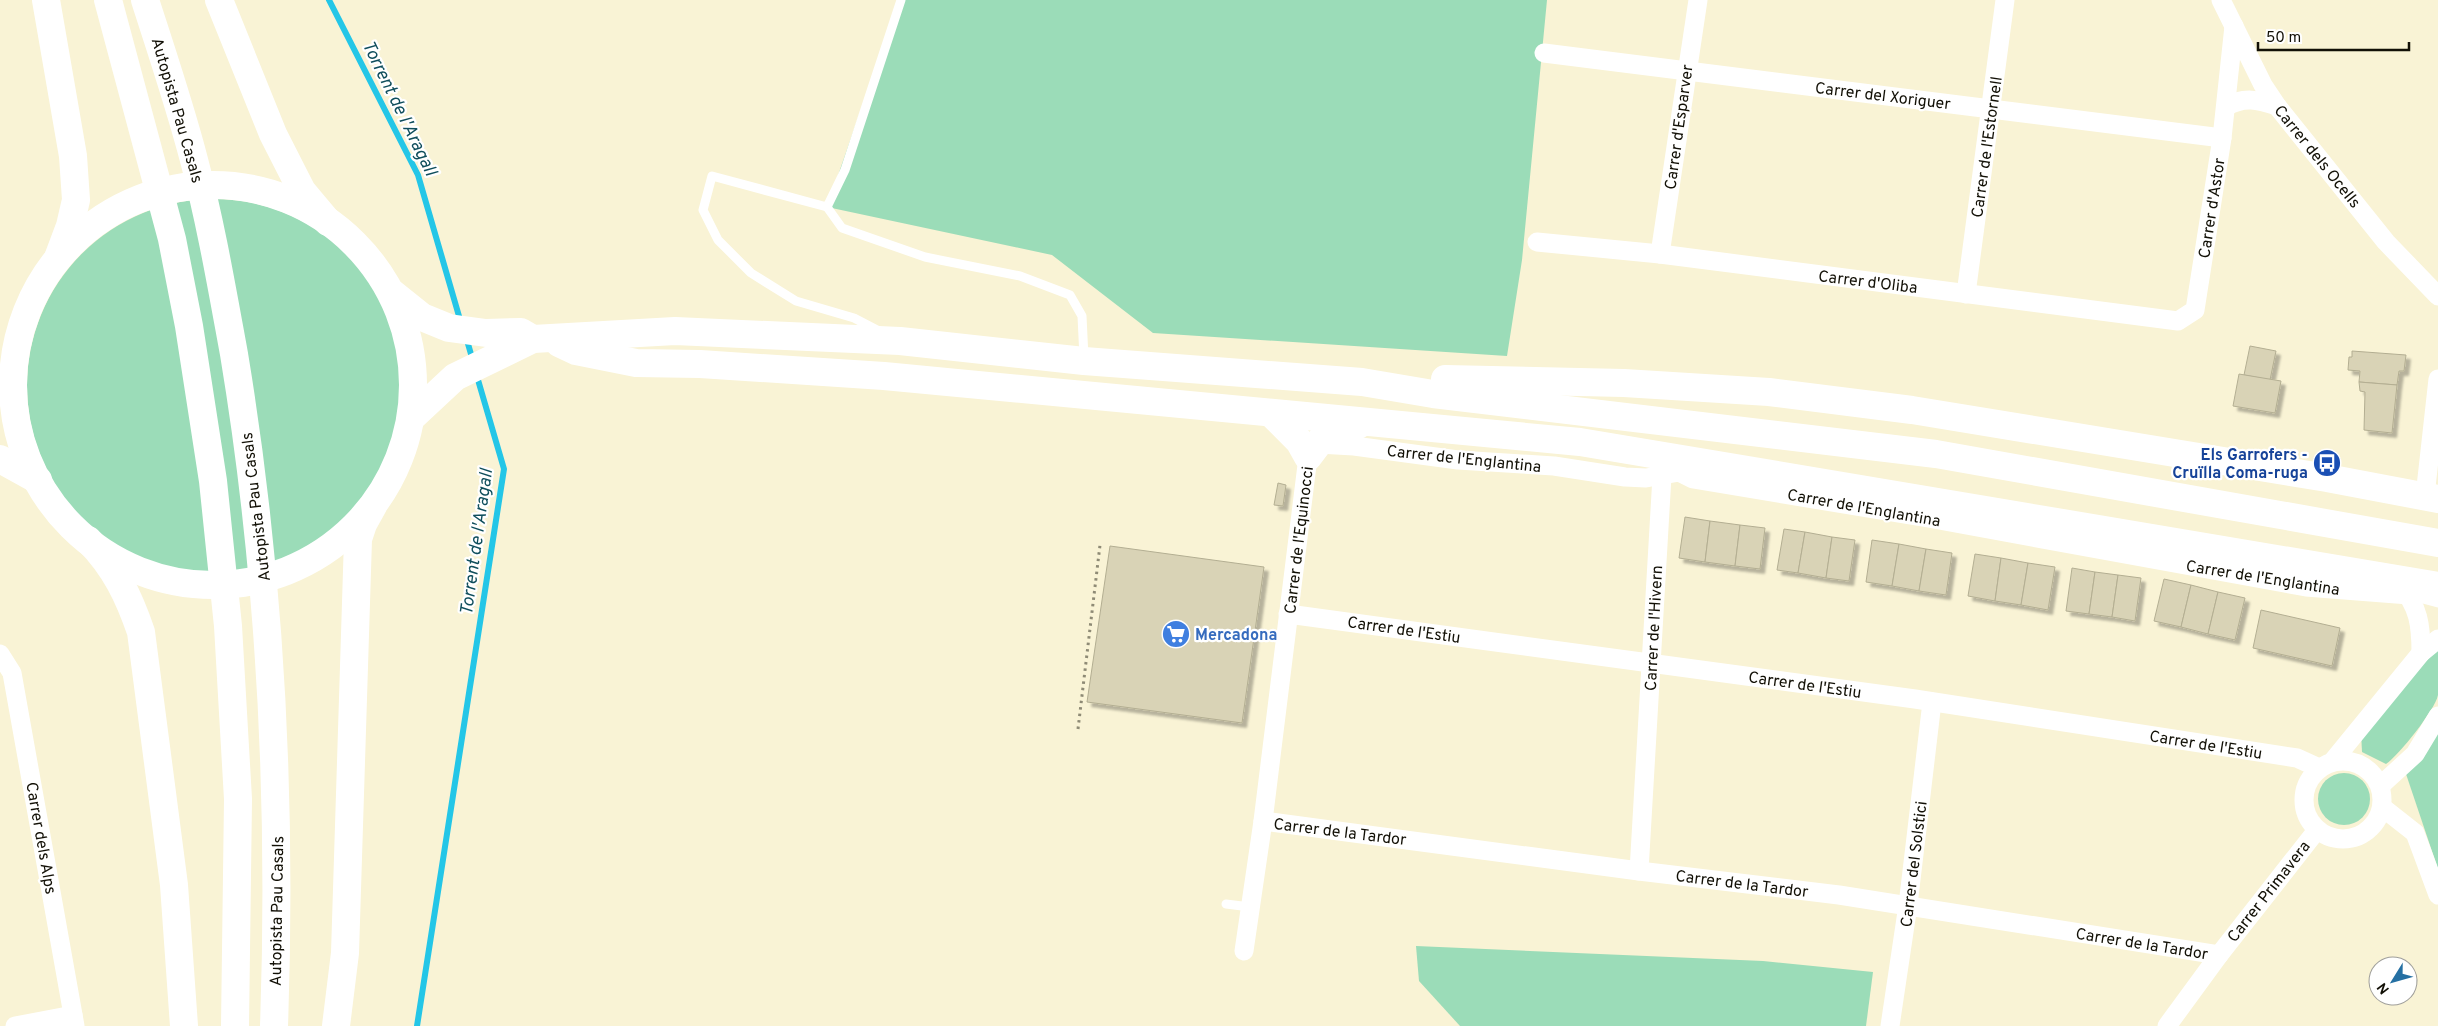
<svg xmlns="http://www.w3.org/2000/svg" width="2438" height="1026" font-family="Overpass,sans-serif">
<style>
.green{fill:#9bdcb8}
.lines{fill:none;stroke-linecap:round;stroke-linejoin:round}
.stream{stroke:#24c6e7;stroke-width:6}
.building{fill:#d9d3b6;stroke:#b3ae92;filter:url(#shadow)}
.path{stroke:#8e8a75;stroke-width:3;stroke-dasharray:2.5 4;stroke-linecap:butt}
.service{stroke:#fff;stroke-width:9}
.minor{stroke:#fff;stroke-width:19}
.primary{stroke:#fff;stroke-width:28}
.motorway{stroke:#fff;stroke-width:28}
.labels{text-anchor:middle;stroke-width:4.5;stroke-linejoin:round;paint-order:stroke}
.street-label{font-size:16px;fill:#121006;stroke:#fff}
.transit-label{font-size:16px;font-weight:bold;fill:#164399;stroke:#fff;text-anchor:end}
.shop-label{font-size:16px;font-weight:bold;fill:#366cbe;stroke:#fff;text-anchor:start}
.water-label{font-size:18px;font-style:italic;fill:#0f4e5c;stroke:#fff}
</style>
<defs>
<filter id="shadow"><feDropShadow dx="4.5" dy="4.5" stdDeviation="1" flood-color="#0004"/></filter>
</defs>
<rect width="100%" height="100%" fill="#f9f3d5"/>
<g class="green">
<polygon points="899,0 1547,0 1522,260 1507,356 1153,333 1052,255 827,207"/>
<circle cx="214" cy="386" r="187"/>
<path d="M2438,648C2438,663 2438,681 2438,695C2435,710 2399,755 2386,764L2362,752L2361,732Z"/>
<polygon points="2438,731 2438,869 2406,774"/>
<circle cx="2344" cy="799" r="26"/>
<polygon points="1416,946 1763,961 1873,972 1866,1026 1460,1026 1419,981"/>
</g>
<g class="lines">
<g class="stream">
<polyline points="329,0 418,175 461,323"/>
<polyline points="466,337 473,361"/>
<polyline points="417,1026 504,469 476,373"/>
</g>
</g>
<g class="building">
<polygon points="2250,346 2276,351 2270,380 2244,375"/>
<polygon points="2352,351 2406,355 2404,371 2399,371 2397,385 2359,382 2360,371 2348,370 2349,357 2352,357"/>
<polygon points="2239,374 2281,381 2275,413 2233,406"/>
<polygon points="2359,382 2397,385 2392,433 2364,430 2365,392 2360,391"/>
<polygon points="1278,483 1286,485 1283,506 1274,505"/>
<polygon points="1685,517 1710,521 1705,562 1679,558"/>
<polygon points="1710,521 1740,525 1735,566 1705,562"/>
<polygon points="1740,525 1765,528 1760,569 1735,566"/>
<polygon points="1784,529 1805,532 1798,573 1777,570"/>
<polygon points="1805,532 1832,537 1826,578 1798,573"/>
<polygon points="1832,537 1855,540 1849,581 1826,578"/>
<polygon points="1872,540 1899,544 1892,586 1866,582"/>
<polygon points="1899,544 1926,549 1919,591 1892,586"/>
<polygon points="1110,546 1264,567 1242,723 1087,702"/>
<polygon points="1926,549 1952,553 1946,595 1919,591"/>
<polygon points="1975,554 2001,558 1995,601 1968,596"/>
<polygon points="2001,558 2028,563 2021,605 1995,601"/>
<polygon points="2028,563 2055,567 2048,610 2021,605"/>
<polygon points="2072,568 2095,572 2089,614 2066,611"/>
<polygon points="2095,572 2118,575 2112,617 2089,614"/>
<polygon points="2118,575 2141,578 2135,621 2112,617"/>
<polygon points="2164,579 2191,585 2181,627 2154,621"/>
<polygon points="2191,585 2218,592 2208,634 2181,627"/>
<polygon points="2218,592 2245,598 2235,640 2208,634"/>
<polygon points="2261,610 2340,628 2332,666 2253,648"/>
</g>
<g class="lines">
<polyline class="path" points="1078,729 1100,545"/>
<g class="service">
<polyline points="827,207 842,228 925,257 1020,276 1070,295 1082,316 1084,358"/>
<polyline points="879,331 854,318 796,301 751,273 718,240 703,210 712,176 827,207 845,170 901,0"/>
<polyline points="2411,600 2419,598 2438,603"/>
<polyline points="1226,904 1250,907"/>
</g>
<g class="minor">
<polyline points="2221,0 2263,85 2277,106 2386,242 2438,296"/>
<polyline points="1544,53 2222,138"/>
<path d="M2226,107C2244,96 2258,100 2277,106"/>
<polyline points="1537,242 1660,254 2178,321 2195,310 2222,138 2234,26"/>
<polyline points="1660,254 1698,0"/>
<polyline points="1966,294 2005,0"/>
<polyline points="1318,444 1354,446 1458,460 1554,466 1625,477 1646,478 1679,472 1693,479 1928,518 2306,587 2409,595"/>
<polyline points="2425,496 2438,379"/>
<path d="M2400,586C2419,606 2421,626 2421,653"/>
<polyline points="1288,614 1915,699 2297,758 2319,768"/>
<polyline points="0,654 12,673 75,1026"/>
<circle cx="2343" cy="800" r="39"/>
<polyline points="2332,762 2421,653 2438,639"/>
<polyline points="2380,786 2415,754 2438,716"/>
<polyline points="2382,807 2415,833 2438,895"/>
<polyline points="1263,821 1639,871 1839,895 2219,955"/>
<polyline points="1639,871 1662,476"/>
<polyline points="1244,951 1263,821 1308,457"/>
<polyline points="15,1026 73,1015"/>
<polyline points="1890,1026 1908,905 1932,702"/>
<polyline points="2167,1026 2219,955 2317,830"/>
</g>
<g class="primary">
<circle cx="213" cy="385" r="200"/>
<polyline points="392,293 422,317 449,328 486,333 521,332 533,339"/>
<polyline points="559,343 576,351 636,363 700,364 884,376 1580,442 2438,586"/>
<polyline points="1445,379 1624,383 1769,392 1912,410 2327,478 2438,499"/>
<polyline points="1271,413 1299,441 1308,457 1327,432 1358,425"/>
<polyline points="411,418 455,377 533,339 675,331 900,341 1084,361 1362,382 1433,394 1936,454 2438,543"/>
<polyline points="0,459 38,480"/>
</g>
<g class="motorway">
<polyline points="46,0 73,156 76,200 70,226 58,258"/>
<polyline points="108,0 172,239 189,326 213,481 228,626 238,799 235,1026"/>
<path d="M145,0C162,53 180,106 194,160C211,224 222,289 234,354C271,577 282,801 274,1026"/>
<polyline points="219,0 273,134 302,191 328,222"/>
<path d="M88,540C115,567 129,597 141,632L174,885L184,1026"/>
<polyline points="336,1026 345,953 358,539 363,524 373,506"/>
</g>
</g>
<defs>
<symbol id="bus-disc" viewBox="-11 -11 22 22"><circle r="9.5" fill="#1a4fb4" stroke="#fff"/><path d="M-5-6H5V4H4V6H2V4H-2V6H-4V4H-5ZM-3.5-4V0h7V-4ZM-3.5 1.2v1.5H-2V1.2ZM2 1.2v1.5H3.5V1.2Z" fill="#fff"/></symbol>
<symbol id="supermarket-disc" viewBox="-11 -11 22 22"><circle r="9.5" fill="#3f7fe0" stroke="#fff"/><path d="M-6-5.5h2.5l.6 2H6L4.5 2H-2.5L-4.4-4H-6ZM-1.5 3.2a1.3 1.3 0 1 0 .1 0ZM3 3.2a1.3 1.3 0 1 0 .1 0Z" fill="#fff"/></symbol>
</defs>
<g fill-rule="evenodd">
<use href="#bus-disc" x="2311" y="447" width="32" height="32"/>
<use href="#supermarket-disc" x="1160" y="618" width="32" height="32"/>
</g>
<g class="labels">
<g class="street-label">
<text transform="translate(1883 95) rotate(7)" y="6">Carrer del Xoriguer</text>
<text transform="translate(178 110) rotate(74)" y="6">Autopista Pau Casals</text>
<text transform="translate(1678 127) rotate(-82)" y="6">Carrer d'Esparver</text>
<text transform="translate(1986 147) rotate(-82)" y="6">Carrer de l'Estornell</text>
<text transform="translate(2318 156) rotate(51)" y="6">Carrer dels Ocells</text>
<text transform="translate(2211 208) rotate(-81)" y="6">Carrer d'Astor</text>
<text transform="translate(1868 281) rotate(7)" y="6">Carrer d'Oliba</text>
<text transform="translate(1464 458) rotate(6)" y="6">Carrer de l'Englantina</text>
<text transform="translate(255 507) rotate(-97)" y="6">Autopista Pau Casals</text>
<text transform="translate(1864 507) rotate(10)" y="6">Carrer de l'Englantina</text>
<text transform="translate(1298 540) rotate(-83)" y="6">Carrer de l'Equinocci</text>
<text transform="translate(2263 577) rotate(9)" y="6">Carrer de l'Englantina</text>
<text transform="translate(1653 628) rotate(-87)" y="6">Carrer de l'Hivern</text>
<text transform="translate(1404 629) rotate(8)" y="6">Carrer de l'Estiu</text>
<text transform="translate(1805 684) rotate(8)" y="6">Carrer de l'Estiu</text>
<text transform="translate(2206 744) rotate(9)" y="6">Carrer de l'Estiu</text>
<text transform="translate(1340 831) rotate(7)" y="6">Carrer de la Tardor</text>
<text transform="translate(42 838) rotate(80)" y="6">Carrer dels Alps</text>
<text transform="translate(1913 864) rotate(-83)" y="6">Carrer del Solstici</text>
<text transform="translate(1742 883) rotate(7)" y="6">Carrer de la Tardor</text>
<text transform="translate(2268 891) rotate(-52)" y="6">Carrer Primavera</text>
<text transform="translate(276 911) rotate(-89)" y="6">Autopista Pau Casals</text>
<text transform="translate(2142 943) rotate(9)" y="6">Carrer de la Tardor</text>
</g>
<g class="transit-label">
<text x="2308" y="460">Els Garrofers -<tspan x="2308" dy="18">Cruïlla Coma-ruga</tspan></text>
</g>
<g class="shop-label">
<text x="1195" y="640">Mercadona</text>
</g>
<g class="water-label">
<text transform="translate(400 108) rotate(64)" y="6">Torrent de l'Aragall</text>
<text transform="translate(476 542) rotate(-82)" y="6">Torrent de l'Aragall</text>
</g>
</g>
<g transform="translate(2393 981) rotate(233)"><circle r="24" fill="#ffffff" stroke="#a09f9b"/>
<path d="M0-4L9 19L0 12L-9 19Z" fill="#2570a3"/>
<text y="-8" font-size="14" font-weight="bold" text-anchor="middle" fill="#121006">N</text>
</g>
<path d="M2258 42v8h151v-8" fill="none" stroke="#121006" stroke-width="2.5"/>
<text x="2266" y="42" font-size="15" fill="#121006" stroke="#ffffff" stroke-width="4" paint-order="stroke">50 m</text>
</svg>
